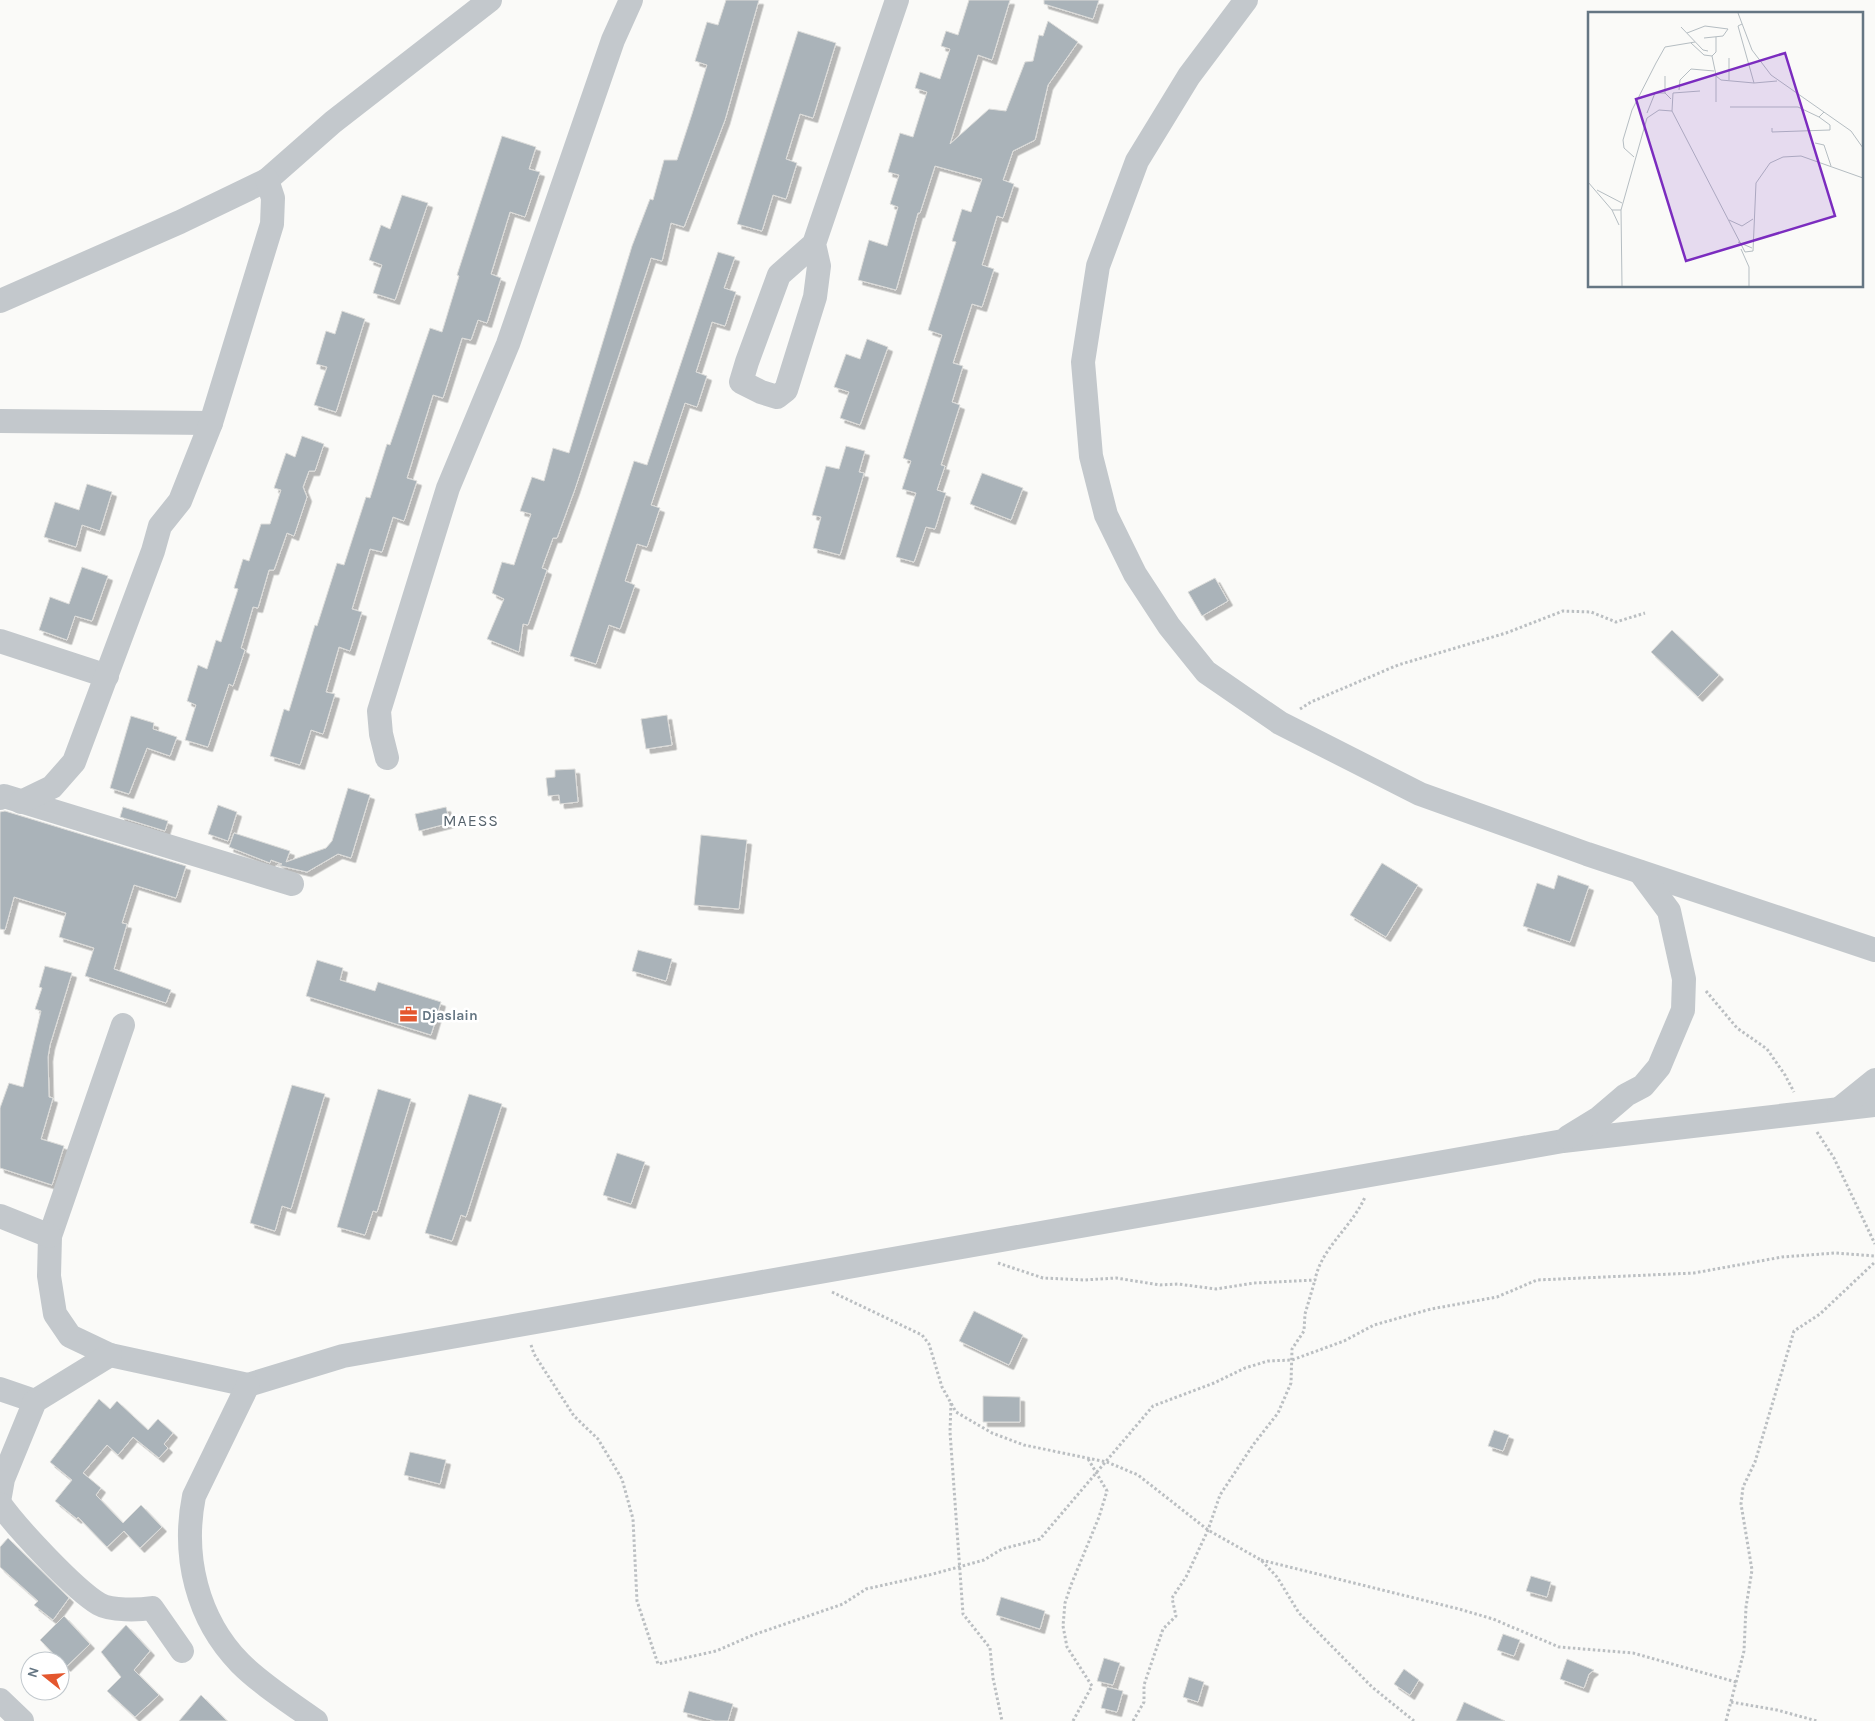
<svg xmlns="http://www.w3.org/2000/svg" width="1875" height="1721" font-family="Karla,sans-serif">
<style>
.building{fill:#aab3b9;stroke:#dcdcda;filter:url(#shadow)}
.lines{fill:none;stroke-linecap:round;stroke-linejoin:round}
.path{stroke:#bbbfc2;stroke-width:3;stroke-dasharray:2.5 2.5;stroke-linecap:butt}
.minor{stroke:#c3c8cc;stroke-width:24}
.labels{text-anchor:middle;stroke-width:5;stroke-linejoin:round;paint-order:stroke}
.poi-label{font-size:14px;font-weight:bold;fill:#657683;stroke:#fff;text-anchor:start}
.quarter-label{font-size:16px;letter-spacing:1px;fill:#57646e;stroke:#fff}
.inset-road{fill:none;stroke:#b5bdc2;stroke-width:1}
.view{fill:#7b2cbf;fill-opacity:0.15;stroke:#7b2cbf;stroke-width:2.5}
.inset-edge{fill:none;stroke:#657683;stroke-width:2.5}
</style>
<defs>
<filter id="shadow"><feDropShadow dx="4.5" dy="4.5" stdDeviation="0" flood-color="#0004"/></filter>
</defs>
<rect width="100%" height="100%" fill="#fafaf8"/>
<g class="building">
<polygon points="726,0 759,0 725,120 684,227 671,223 662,261 651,258 575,489 557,538 553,538 542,568 547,570 528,625 523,624 519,652 487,639 504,599 492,593 502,562 514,565 531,514 520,511 532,477 544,481 553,448 569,453 632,246 650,199 653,200 664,160 677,160 692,114 707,65 695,61 707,22 718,25"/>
<polygon points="969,0 1010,0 992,60 978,55 950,144 989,109 1006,111 1025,62 1033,61 1039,35 1043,36 1048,21 1078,42 1048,85 1035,140 1013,151 1003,180 1014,184 1003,218 997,216 982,265 994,269 982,307 972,304 953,363 963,366 952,402 960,405 941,465 945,466 937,490 946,493 935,529 926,527 914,562 896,557 916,493 902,489 911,461 903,458 942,335 928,330 956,242 952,241 962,209 971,212 982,179 935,166 920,213 918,213 896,290 858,280 869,240 887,246 898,207 890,204 899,175 888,172 900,133 913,137 927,92 915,88 920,72 940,79 950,49 941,46 946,31 958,35"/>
<polygon points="1044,0 1099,0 1093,19 1044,4"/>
<polygon points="798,31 836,43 813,118 800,114 786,159 797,163 786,199 773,195 762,231 737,224"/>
<polygon points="502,136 536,147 529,169 540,172 525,217 510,212 491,274 501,278 487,323 478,320 471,340 462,338 443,398 433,395 407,478 417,481 404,521 393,517 382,552 370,549 352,609 362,612 350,651 339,647 326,692 335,694 323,734 311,730 300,765 270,756 284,709 289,711 315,625 317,626 337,563 344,565 366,497 370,498 387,444 390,445 430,328 442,332 459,276 457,275"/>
<polygon points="402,195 428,203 395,300 373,293 382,265 369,260 381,225 390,229"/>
<polygon points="718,252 735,257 724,288 736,292 725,326 712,322 696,372 707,376 697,407 685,403 651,505 660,508 647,547 637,544 625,581 635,585 620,629 609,625 596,664 570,656 634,461 647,465"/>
<polygon points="342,311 365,319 336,412 314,405 327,367 316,364 326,331 335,334"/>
<polygon points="867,339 888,347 860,425 840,418 849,392 834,387 846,354 860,359"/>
<polygon points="302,436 324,444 315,471 309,471 303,487 307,497 294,536 287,533 274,570 269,570 258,608 253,607 241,648 245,650 233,686 229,684 208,747 185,740 196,705 187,701 198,665 207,669 216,640 221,642 238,589 234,588 243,559 249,561 261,524 270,524 281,490 274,488 286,453 295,457"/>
<polygon points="846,446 865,451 859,472 864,473 840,555 813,548 821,517 812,515 826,466 839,469"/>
<polygon points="982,473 1023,488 1011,520 970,504"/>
<polygon points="87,484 112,492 100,531 82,525 76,547 44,537 55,502 79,510"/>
<polygon points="82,567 108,576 92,621 75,616 67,640 39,630 50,597 69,604"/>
<polygon points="1215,578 1228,601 1202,616 1188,592"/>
<polygon points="1672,630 1719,675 1698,697 1651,652"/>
<polygon points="667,715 672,745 646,749 641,719"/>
<polygon points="131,716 154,723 153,729 177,737 170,756 147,748 129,794 110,788"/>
<polygon points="575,769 578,802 560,804 559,795 548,796 546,778 555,777 555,770"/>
<polygon points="348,788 370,795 351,858 338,854 307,872 277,865 282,864 271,860 270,863 229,847 234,833 290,851 286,862 326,848 332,841"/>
<polygon points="218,805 237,812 228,841 208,834"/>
<polygon points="123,807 168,821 165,831 120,817"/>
<polygon points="446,807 450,823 419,831 415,814"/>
<polygon points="5,811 186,866 176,898 134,885 122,923 127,924 114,969 171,990 166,1003 85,976 94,948 59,937 66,913 14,897 5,930 0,929 0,812"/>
<polygon points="701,835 747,840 739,909 694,905"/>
<polygon points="1382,863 1418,885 1386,937 1350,915"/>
<polygon points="1558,875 1589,886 1570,942 1523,926 1537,883 1554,889"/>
<polygon points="638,950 672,959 666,981 632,971"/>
<polygon points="317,960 343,968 340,980 375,991 378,982 441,1002 431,1035 306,996"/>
<polygon points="45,966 72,973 50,1045 48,1057 49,1097 53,1098 41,1139 64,1146 52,1185 0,1168 0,1108 9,1083 23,1087 41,1011 35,1009 42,988 39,987"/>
<polygon points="292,1085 325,1094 291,1209 282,1206 275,1231 250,1223"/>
<polygon points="378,1089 411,1099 377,1212 373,1211 365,1235 337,1227"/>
<polygon points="469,1094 502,1104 466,1217 461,1215 452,1241 425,1233"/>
<polygon points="617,1153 645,1162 631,1204 603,1195"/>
<polygon points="974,1311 1023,1335 1009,1365 959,1341"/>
<polygon points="983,1396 1020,1397 1020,1422 983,1422"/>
<polygon points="99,1399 110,1409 117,1401 148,1430 158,1419 173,1433 164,1444 168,1448 159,1458 133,1437 118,1455 107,1445 83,1473 101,1488 96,1495 123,1523 141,1505 162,1527 140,1548 124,1531 107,1547 78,1517 77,1519 55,1501 72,1480 50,1462"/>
<polygon points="1494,1430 1509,1435 1503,1451 1488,1446"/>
<polygon points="410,1452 446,1460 440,1484 404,1475"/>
<polygon points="8,1538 69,1598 53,1620 34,1605 38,1601 0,1567 0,1547"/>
<polygon points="1531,1576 1551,1582 1547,1597 1526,1591"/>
<polygon points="1001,1597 1045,1611 1040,1629 996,1615"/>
<polygon points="64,1616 90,1644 66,1667 40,1640"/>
<polygon points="126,1625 150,1651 134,1670 159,1695 135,1717 107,1691 121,1677 101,1652"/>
<polygon points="1503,1634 1520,1640 1514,1656 1497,1650"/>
<polygon points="1104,1658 1120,1663 1113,1685 1097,1681"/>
<polygon points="1567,1659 1594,1670 1589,1674 1584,1688 1560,1679"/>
<polygon points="1404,1669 1419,1680 1410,1695 1394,1684"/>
<polygon points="1189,1677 1204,1682 1198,1702 1183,1697"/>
<polygon points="1107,1687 1123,1691 1117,1712 1101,1708"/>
<polygon points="689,1691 733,1704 728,1721 715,1721 683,1712"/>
<polygon points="201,1695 227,1721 179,1721"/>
<polygon points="1464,1702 1505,1721 1456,1721"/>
</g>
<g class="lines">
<g class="path">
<polyline points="1300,709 1311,702 1398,665 1506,633 1563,611 1591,612 1616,622 1645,613"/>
<polyline points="1706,991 1737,1028 1767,1049 1785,1075 1794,1092"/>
<polyline points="1817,1132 1834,1158 1875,1244"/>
<path d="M998,1263L1043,1278L1084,1280L1116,1278L1160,1285L1178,1284L1216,1289L1254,1283L1315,1280C1321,1248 1352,1227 1365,1197"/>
<polyline points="832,1292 922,1335 929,1344 942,1387 956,1412 992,1433 1024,1445 1107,1462 1138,1475 1208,1530 1261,1560 1277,1577 1299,1613 1372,1687 1414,1721"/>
<polyline points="531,1345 534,1354 574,1416 598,1439 622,1479 633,1519 637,1601 658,1664 716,1651 753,1635 843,1604 866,1589 933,1574 984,1560 1002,1549 1040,1539 1153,1406 1214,1383 1245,1368 1268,1361 1292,1360 1344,1341 1374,1325 1431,1309 1497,1297 1537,1280 1694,1273 1782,1257 1835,1253 1875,1256"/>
<polyline points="951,1403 950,1432 963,1614 990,1648 993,1678 1002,1721"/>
<polyline points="1261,1560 1459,1609 1493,1619 1559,1647 1633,1653 1736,1682"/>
<polyline points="1731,1702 1777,1710 1817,1721"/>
<polyline points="1073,1721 1092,1686 1067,1647 1063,1626 1065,1603 1071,1585 1099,1517 1107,1491 1087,1457"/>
<polyline points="1133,1721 1144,1702 1144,1685 1163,1629 1176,1616 1172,1598 1186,1577 1208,1530 1220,1495 1253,1445 1278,1413 1291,1383 1292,1349 1304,1331 1305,1314 1315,1280"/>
<polyline points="1726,1721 1744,1651 1746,1607 1752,1570 1741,1504 1743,1487 1755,1462 1794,1331 1820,1314 1875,1262"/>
</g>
<g class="minor">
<polyline points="1246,0 1189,76 1137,161 1098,266 1083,362 1091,456 1106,515 1135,574 1169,626 1206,672 1280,723 1420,794 1587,854 1875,950"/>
<polyline points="814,244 819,266 815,297 786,390 777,397 761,392 741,382 747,362 779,275 814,244 897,0"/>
<polyline points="0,301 180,222 267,180 333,122 490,0"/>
<polyline points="0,421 211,423"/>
<polyline points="0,641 107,676"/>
<polyline points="387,758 381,734 379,711 448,488 508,344 613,40 631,0"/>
<polyline points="0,798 4,796 292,884"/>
<polyline points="21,802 52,787 74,762 153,551 160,526 180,501 211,423 272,224 273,198 267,180"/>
<polyline points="123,1025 50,1236 49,1276 55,1314 70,1336 110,1355 248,1385 343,1356 1563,1141 1875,1105"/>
<polyline points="1839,1109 1875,1080"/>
<polyline points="1568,1137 1599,1118 1626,1095 1643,1086 1659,1067 1683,1010 1684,979 1669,911 1640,872"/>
<polyline points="0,1216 50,1236"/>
<path d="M248,1385L194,1496C182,1556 197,1619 240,1663C262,1685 291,1703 316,1721"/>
<polyline points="0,1389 35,1401"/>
<polyline points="0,1496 3,1479 35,1401 110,1355"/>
<path d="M0,1504C17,1528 75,1590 99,1604C111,1611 139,1610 152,1608L182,1651"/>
<polyline points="0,1700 22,1721"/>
</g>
</g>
<defs>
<symbol id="office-bare" viewBox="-9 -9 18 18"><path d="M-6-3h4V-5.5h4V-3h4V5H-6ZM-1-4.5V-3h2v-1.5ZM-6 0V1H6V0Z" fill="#e4572e" stroke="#fff" stroke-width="2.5" paint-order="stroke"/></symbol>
</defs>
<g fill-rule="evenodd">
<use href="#office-bare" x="396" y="1002" width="25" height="25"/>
</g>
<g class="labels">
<g class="poi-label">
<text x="422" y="1020">Djaslain</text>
</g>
<g class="quarter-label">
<text x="471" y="826">MAESS</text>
</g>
</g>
<g transform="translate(1588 12)">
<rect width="275" height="275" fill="#fafaf8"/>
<path class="inset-road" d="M150,1L164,38L183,63L263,119L275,136M154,12L150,14L166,71M93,15L115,38L120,39M99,21L117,14L140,17L135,24L116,26M103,31L116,43L124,44L128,40V25M124,44L128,63V90M141,46V68M128,64L133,68L166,71L189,69M91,78L92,68L103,57L126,59M112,79L85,81L84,99L157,240L165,239L168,171L182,151L195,145L213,144L275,166M77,81V64M142,95H210L231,105L236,100M59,101L67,81H77L83,87M184,116V120L242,118V113L231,105M227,131L236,133L243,154M46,145L36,136L35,128L44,98L68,51L77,35L107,30M0,170L24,198H33L59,106L71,98L84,99M9,178L34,191M24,198L31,213M33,198L34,274M141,208L154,214L165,207M150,230L164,236M153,237L161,255V274"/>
<path class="view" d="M197,41L247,204L98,249L48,87Z"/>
<rect width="275" height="275" class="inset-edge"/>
</g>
<g transform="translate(45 1676) rotate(287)"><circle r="24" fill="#ffffff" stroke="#c1c8cd"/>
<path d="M0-4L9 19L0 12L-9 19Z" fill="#e4572e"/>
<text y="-8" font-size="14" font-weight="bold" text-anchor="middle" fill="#657683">N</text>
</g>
</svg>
